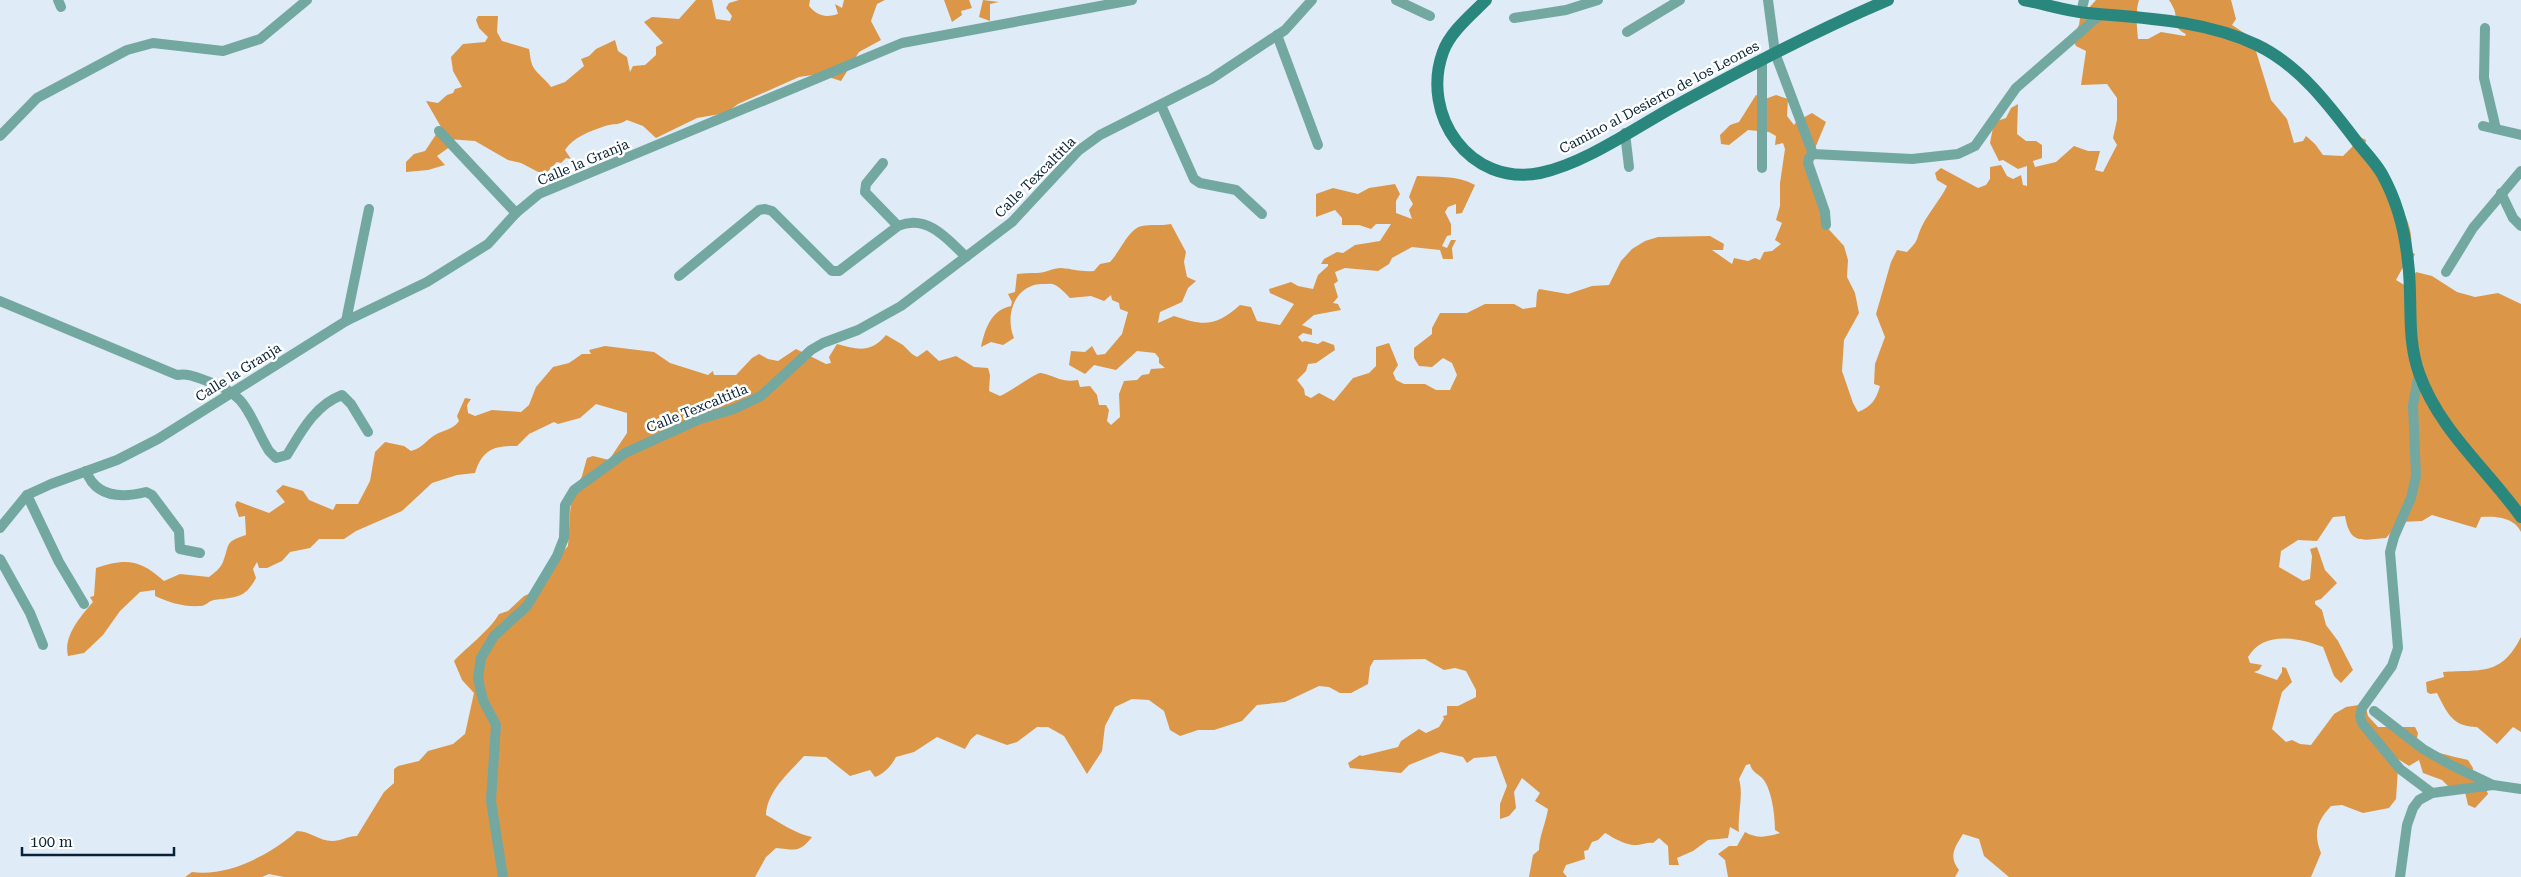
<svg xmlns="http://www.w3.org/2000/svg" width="2521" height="877" font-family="'Roboto Serif',serif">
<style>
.forest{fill:#dc9647}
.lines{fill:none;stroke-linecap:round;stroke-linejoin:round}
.street{stroke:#73a8a1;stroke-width:10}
.secondary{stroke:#2a877e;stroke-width:12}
.labels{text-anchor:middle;stroke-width:5;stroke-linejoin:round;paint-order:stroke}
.street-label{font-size:14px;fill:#082338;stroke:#fff}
</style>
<rect width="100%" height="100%" fill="#dfebf7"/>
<g class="forest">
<path d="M696,0H712L716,19L730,21L732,16L726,8L729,3L739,0H810L809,6C818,16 825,18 838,14L835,4L842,8L844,0H885L877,4L871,21L881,40L859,52L841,81L819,74L799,77L738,104L726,113L697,118L656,138L643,126L627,120C618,126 613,123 605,126C591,131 573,137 565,150L571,159L566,158L561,163L557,162L544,175L521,163L508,160L475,141L447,139L451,146L437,156L445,165L428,170L406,172V162L414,154L425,151L441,127L426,101L438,103L447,95L453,93L455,89L462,87L453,71L451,57L463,44L485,42L488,37L479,28L476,20L478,16H498L497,32L502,41L529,49C530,53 530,57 531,61C533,72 545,78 551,87L565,82L584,66L581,59L589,56L596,49L615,40L618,51L627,57L630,72L633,66L645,65L656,55V47L663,43L644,22L652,17L679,19Z"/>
<polygon points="944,0 969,0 972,8 961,11 962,15 952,22"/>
<polygon points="983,0 999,2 990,4 990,21 979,17"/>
<path d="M2096,0H2139C2135,13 2137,26 2138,39H2148L2161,32L2185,36L2186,34C2174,28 2177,23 2175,12C2174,8 2171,3 2169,0H2231L2236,19L2232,25L2252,38L2271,100L2287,119L2294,143L2303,141L2306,136L2315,144L2323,155L2343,156L2352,147L2358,136L2366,140L2364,151C2379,173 2422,225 2409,251L2415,254L2413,258L2409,256L2396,280L2406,286L2416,272L2432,276L2457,292L2475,297L2498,293L2521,304V532C2514,517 2495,516 2481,517L2476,528L2432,515L2422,521L2400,522L2386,538C2361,540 2350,545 2345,516L2333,517L2317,541L2298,540L2281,551L2279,567L2303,581L2310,579L2312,556L2310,549L2317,547L2325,570L2337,583L2321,599L2315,601V604L2322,610L2326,625L2338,641L2353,670L2341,683L2334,676L2323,647C2299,638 2264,630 2248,657L2250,663L2262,665L2259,670L2254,672L2277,680L2282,672V667L2286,668L2292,682L2282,692L2272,729L2286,742L2292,740L2300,744L2311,745L2334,714L2346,707L2365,704L2368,716L2378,727H2415L2418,733L2416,743C2435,753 2447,755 2468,760L2473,768L2472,776L2483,781L2488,794L2475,808L2468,805L2465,792L2449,787L2442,780L2423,773L2419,760L2409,766L2398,759L2396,761L2398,768L2396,799L2389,808L2363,813L2342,805L2331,806C2317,821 2313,833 2321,853L2311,877H2009L1984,856L1979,839L1963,834C1955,847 1948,856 1959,870L1955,877H1728L1725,860L1718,854L1729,846H1737L1745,832C1757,839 1767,837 1780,833L1775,830C1775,816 1772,790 1763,779C1758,773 1752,773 1750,764L1746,765L1739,779C1744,796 1737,814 1739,832L1730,827L1728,838L1708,840L1693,851L1677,858L1679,865H1669L1668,846L1659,838L1653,843C1647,842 1643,845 1637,845C1626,846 1614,838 1605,833L1598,840L1592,842L1588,850L1584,851L1585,859L1566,865L1563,872L1567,877H1529L1533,855L1539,850C1539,836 1546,823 1548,809L1535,801L1540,793L1522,778L1514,792L1516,808L1509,816L1500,819V804L1507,786L1496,756L1474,758L1467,763L1463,757L1441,752L1409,765L1401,773L1350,768L1348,763L1360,755L1362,756L1398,747L1401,741L1419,729L1426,733L1439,727L1444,719L1443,716L1447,715V706H1458L1476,697V690L1466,671L1455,668L1444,670L1425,659L1374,660L1370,667L1368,684L1351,693H1340L1329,687L1319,686L1285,702L1257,705L1242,721L1214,730H1198L1180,736L1170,730L1164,711L1149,700L1132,699L1115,707L1105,726L1102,751L1087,774L1064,736L1048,727H1037L1017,742L1007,745L977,734L971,739L965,749L937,737L914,752L896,757C892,765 884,774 875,777L870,770L850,776L826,757L804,756C789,773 767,791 766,815C781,823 796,834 812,837C799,853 796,850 776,848L766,857L755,877H284L269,874L262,877H185L192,872C228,877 270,855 297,831C310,831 319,841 332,841C341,841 348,836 357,836L384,792L394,783V769L398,766L419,761L428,751L453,744L465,734L474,693L462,680L454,661C467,647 491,629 499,614L508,611L524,596L538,590L549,568L568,546L571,499L582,476L587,458L593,456L609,460L627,433V413L596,404L580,418L558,424L554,422L529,434L517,446C494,445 482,450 475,473L457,475L432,483L402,511L356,531L344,539H319L310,548L290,552L282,561L267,568H259L257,562L253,569L256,578C245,599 235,597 214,600C209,601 205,606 201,606C183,607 171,603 155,596V590L140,592L120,611L103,635L84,653L68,656C63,636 81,616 93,602L90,597L94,596L96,568C125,558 140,559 164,581L180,574L209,577C214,573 220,569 223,562C230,544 224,542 246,535L245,516L239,517L235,505L237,501L269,513L285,502L276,491L283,485L303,491L309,500L333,510L336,504H358L370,481L375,452L385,442L404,446L411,451C424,447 425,441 435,435C443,430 453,430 459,421L457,416L465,398L471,399L467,405L468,413L475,416L492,410L521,412L529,405L536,387L553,367L569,363L582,354H591L589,350L605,346L654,352L670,363L708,375L713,371L714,375H736L752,358L759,354L768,359L778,361L796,349L826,364L831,363L829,357L837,344C858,350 871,353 886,335L903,345L912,354L917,357L927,350L939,361L956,356L974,367L988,368L990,375L989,391L1000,396C1009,393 1036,372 1041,373C1056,376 1061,383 1078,380L1080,387L1090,386L1097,395L1099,405H1106L1109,410L1107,421L1111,425L1120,417L1119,394L1124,381L1137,380L1142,375L1149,374L1151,369L1165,368L1159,363V358L1155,353L1137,351L1116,370L1094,365L1085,374L1069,365L1071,351L1085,352L1092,346L1097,355L1105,354L1122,334L1128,312L1120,309L1119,303L1112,300L1111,295L1104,301L1091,296L1070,298C1066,294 1061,288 1055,285C1052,283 1048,284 1044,284C1016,283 1004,314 1014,338L1003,345L991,342L981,347C985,329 991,310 1011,306L1012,302L1008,294L1015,292L1017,274C1025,273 1030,273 1037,273C1045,273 1053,268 1061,268C1074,269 1080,272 1094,271L1100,264L1110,262C1120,252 1129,228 1142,226C1150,224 1161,226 1171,224L1186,252L1184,262L1187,277L1196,281L1188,288L1182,302L1160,312L1158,323L1174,316C1204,326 1215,327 1240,305L1251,307L1257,321L1280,325L1294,304L1270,293L1269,289L1291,282L1298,286L1313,289L1318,275L1328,266V264H1321L1324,259L1337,252L1343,253L1355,245L1380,241L1391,224H1376L1371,229L1359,225H1342V218L1335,210L1316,217V194L1333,188L1358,194L1369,188L1395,184L1400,194L1396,201V213L1412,219L1409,210L1413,204L1409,197L1417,176C1437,177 1457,175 1475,185L1462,213L1456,214V204L1448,207L1445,212L1451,224V235L1447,236L1442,246L1447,248L1451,240H1456L1452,248L1453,259H1443L1440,250L1412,247L1392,258L1389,264L1378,271L1345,268L1335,272L1338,281L1334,284L1338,297L1333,303L1338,304L1341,310L1314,315L1302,325L1312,329V335L1303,333L1298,337L1302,342L1305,341L1318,344L1323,341L1334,345L1335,350L1316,363L1308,364L1306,371L1297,380L1304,389L1305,395L1311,398L1319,393L1334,401L1353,378L1369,373L1376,366V347L1389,343L1398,365L1393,373L1396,380L1404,384H1425L1436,390H1450L1457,375L1452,363L1443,358L1432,367L1419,366L1414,358V348L1432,334V328L1440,313H1467L1485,304H1514L1523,309L1536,307L1537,293L1539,289L1568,294L1592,286L1609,285L1621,261L1632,249L1645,241L1658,237L1710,236L1724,244L1723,250H1712L1732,264L1734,258L1748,261L1755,258L1760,260L1764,252L1772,251L1781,244L1775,240L1782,223L1776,220L1780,206V183L1785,149L1783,143L1775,145L1776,136L1769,132L1748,130L1729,145L1721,144L1720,135L1730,125L1739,122L1756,95L1765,99L1776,95L1788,99L1787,116L1794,125L1797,121L1812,113L1826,122L1808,165L1823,223L1844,246L1848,260L1847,277L1855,293L1859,313L1844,340L1842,371L1853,403L1858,412C1871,407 1876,400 1880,386L1874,384L1875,364L1885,337L1876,314L1891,262L1897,250L1907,252C1920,239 1915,241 1922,226C1929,212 1940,200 1947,186L1937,180L1935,173L1941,168L1978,188L1986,185L1990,179V167L2001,165L2007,176L2013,179L2021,175L2023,185L2027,186V166L2018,169L2003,160L1999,161L1990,143L1994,122L2006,118L2011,108L2018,104L2017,134L2026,141H2036L2042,145V158L2033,161L2035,167L2056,162L2074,146L2088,151H2100L2095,170L2103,172L2117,145L2113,138L2117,120V98L2107,84L2081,85L2086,51L2076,46L2072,38L2079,25L2081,12L2087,10Z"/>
<path d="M2521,637V732L2513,727L2497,744L2477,727C2453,727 2447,713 2437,693L2430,694L2427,692L2426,682L2444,677L2443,672C2480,669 2501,677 2521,637Z"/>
</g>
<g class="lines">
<g class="street">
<polyline points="58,0 61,7"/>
<polyline points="1396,0 1430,16"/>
<polyline points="1768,0 1775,53 1813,154"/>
<polyline points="2081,12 2084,0"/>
<polyline points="1514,18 1566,10 1598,0"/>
<polyline points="2485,28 2484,78 2496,129"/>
<polyline points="1627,32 1680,0"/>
<polyline points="1277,35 1318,145"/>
<polyline points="1161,105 1194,179 1200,183 1236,190 1262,214"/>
<polyline points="2483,126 2521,135"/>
<polyline points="439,131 516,213"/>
<polyline points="1625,133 1629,167"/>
<polyline points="0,136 37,98 127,50 153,43 223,51 260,39 307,0"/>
<polyline points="883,163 866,184 865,192 898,226"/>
<polyline points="1762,168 1762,59"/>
<polyline points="2501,193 2513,218 2521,226"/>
<polyline points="1826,225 1825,212 1808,163 1809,158 1813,154 1912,159 1958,154 1975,146 2016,88 2101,14"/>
<polyline points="2446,272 2473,228 2521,171"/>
<path d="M679,276L759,210L765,209L772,211L832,271H839L898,226C927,214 947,238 966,257"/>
<path d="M0,301L177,375C188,373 196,377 207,381C250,395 248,416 269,451L276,458L287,455C301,432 315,405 342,395L351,404L368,432"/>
<polyline points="346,321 369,209"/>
<polyline points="2419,373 2413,405 2416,476 2411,498 2394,537 2390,552 2398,648 2392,666 2362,708 2360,716 2362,723 2400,769 2432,793"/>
<path d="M86,471C96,498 122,498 146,492L152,495L179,531L180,549L200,553"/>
<polyline points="27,495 59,562 84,604"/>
<polyline points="0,528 27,495 51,484 117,460 158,439 346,321 427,282 488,244 516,213 539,194 902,43 1132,0"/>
<polyline points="0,559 30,613 43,645"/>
<polyline points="2374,711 2423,749 2451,765 2493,785 2521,789"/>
<polyline points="503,877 491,801 496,725 483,700 478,678 481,658 494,636 527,606 557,556 564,538 565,505 574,490 625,453 700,419 734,409 761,396 811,350 823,343 858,330 901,306 1012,222 1078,151 1100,135 1211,79 1285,30 1312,0"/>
<polyline points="2400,877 2407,825 2413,808 2419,800 2432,793 2493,785"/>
</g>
<g class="secondary">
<path d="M1486,0C1471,15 1450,32 1443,52C1420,115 1470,187 1540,173C1584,164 1635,128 1675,106C1745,68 1815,31 1888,0"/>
<path d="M2024,0C2045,4 2066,11 2087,13C2144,18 2204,20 2257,45C2299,65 2329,105 2357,142C2365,152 2375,162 2382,174C2397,201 2405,231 2408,262C2413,300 2406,336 2419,373C2439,430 2487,469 2521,517"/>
</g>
</g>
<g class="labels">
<g class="street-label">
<text transform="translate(1659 97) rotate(-28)" y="5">Camino al Desierto de los Leones</text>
<text transform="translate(583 162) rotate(-23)" y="5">Calle la Granja</text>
<text transform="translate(1035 177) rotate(-45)" y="5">Calle Texcaltitla</text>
<text transform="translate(238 372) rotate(-32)" y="5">Calle la Granja</text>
<text transform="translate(697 408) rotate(-22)" y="5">Calle Texcaltitla</text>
</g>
</g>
<path d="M22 847v8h152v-8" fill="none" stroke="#082338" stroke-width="2.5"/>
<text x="30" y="847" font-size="15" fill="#082338" stroke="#ffffff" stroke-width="4" paint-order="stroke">100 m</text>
</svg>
